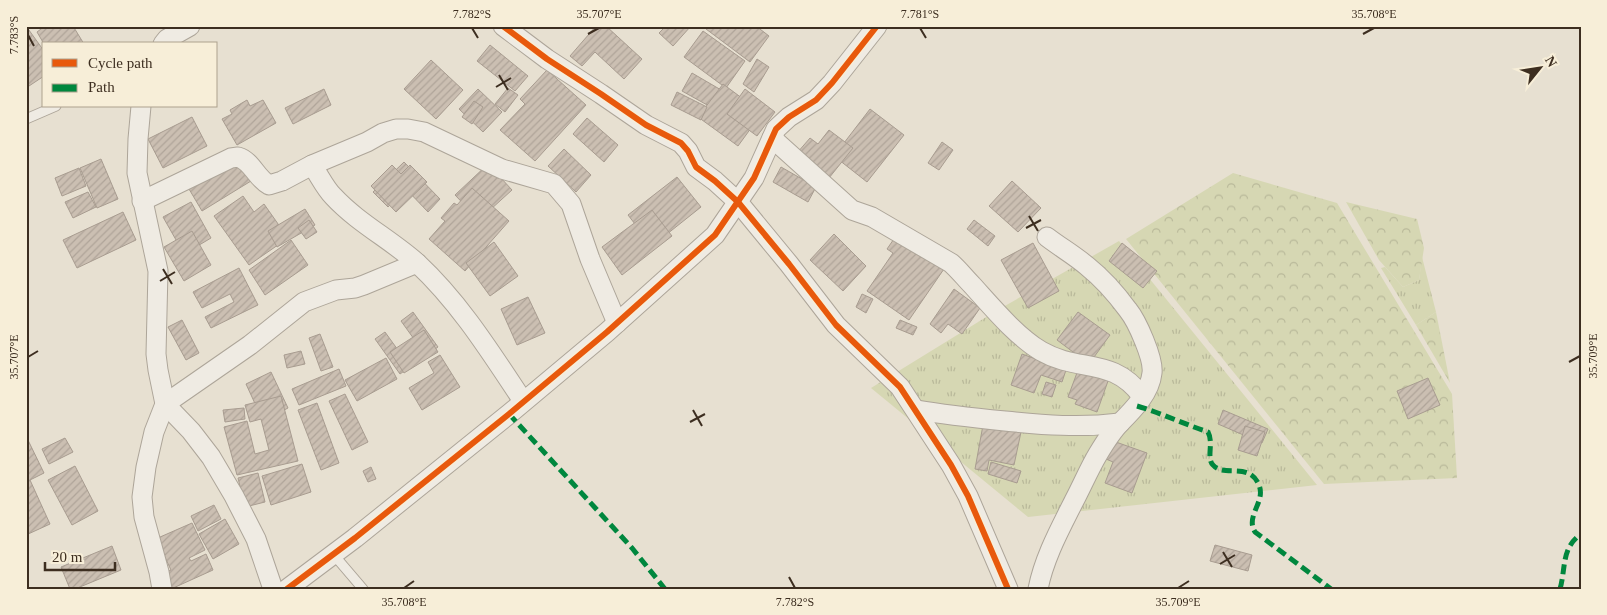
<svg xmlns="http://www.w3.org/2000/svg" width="1607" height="615" font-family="'Times New Roman',serif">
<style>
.grass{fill:url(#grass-tufts)}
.forest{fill:url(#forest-crowns)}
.building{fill:url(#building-hatch);stroke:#a89c90}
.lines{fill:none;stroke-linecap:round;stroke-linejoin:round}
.lane-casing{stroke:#ada599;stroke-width:11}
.street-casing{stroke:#ada599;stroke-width:21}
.lane{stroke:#efebe3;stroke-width:9}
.street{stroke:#efebe3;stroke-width:19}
.quiet{stroke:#00873e;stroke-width:5;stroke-dasharray:10 5;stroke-linecap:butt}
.cycleway-casing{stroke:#f7eed8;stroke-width:9}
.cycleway{stroke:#e8590c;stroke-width:6}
.ticks{fill:none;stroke:#3d2e20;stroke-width:2}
.neatline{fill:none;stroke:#3d2e20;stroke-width:2}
.ticks-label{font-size:12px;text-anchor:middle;fill:#3d2e20}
</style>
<defs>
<pattern id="grass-tufts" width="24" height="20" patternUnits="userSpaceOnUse" patternTransform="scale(1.25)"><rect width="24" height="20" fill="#d6d7b3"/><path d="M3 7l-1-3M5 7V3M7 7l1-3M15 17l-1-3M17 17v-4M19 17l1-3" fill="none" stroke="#b9b99a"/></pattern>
<pattern id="forest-crowns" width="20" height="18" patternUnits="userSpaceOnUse" patternTransform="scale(1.25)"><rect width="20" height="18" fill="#d6d7b3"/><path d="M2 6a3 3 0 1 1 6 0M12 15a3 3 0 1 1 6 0" fill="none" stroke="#b9b99a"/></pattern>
<pattern id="building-hatch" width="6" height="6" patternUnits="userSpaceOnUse" patternTransform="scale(1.25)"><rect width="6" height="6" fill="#cbbfb2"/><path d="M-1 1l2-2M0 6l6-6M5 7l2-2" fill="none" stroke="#afa499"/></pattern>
</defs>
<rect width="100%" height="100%" fill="#e7e0d1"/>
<g class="grass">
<polygon points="1119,241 1317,485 1028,517 871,388 996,311"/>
<polygon points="1422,257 1436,312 1416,325 1381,268 1385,267 1403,287 1419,280"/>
</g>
<g class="forest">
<polygon points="1233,173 1337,203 1452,394 1457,478 1324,484 1126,239"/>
<polygon points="1346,202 1417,219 1424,248 1419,280 1403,287 1379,260"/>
<polygon points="1436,312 1450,383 1416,325"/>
</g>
<g class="building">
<polygon points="26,26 44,51 44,76 26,88"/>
<polygon points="45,26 73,26 84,44 44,44 37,32"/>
<polygon points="596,26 606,26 642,59 624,79 595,52 582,66 570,56"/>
<polygon points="666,26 691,26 673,46 659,33"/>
<polygon points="708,26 756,26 769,36 750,62 706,29"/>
<polygon points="703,31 745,61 726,88 684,57"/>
<polygon points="490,45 528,76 515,91 477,61"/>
<polygon points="757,59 769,67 754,92 743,84"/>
<polygon points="431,60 463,90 436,119 404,89"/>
<polygon points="547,70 586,105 535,161 500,130 525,104 520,99"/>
<polygon points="692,73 728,94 718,111 682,91"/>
<polygon points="723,84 762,113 738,146 698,117"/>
<polygon points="508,88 518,95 505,112 495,104"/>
<polygon points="324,89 331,105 293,124 285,108"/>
<polygon points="478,89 502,112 483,132 459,109"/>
<polygon points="745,89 775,112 757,136 727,114"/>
<polygon points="677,92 707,107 701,120 671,105"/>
<polygon points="247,100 250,106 263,100 276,123 237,145 222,119 232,114 230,110"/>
<polygon points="474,101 483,107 472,124 462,117"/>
<polygon points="870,109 904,135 867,182 834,156"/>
<polygon points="192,117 207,146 163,168 148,139"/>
<polygon points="587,118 618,145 604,162 573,134"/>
<polygon points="829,130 853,148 829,178 797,153 810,138 818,144"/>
<polygon points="942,142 953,150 939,170 928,163"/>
<polygon points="564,149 591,175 576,192 548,166"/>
<polygon points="101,159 118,199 97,208 80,168"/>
<polygon points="237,159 251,181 202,211 189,189"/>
<polygon points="404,162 440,199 428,212 406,189 388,207 373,192"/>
<polygon points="488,164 512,190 479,220 455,195"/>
<polygon points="392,165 401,174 410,165 427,182 396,212 371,186"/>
<polygon points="781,167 816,187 808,202 773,182"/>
<polygon points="79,168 86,186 62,196 55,178"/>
<polygon points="677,177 701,207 652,246 628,215"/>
<polygon points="1012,181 1041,208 1018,232 989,206"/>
<polygon points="472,188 509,221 465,271 429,239 445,221 441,218 454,203 457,205"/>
<polygon points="88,192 96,207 73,218 65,202"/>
<polygon points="243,196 254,212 264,204 288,238 249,265 214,216"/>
<polygon points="191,202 211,238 184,254 163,217"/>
<polygon points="305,209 315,225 277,247 268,231"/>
<polygon points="652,210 672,236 622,275 602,247"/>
<polygon points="123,212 136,240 77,268 63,240"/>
<polygon points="309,220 317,232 306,239 298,228"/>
<polygon points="974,220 995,236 988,246 967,229"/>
<polygon points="192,231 211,265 184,281 164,247"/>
<polygon points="898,233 946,266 909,320 867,291 893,253 887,249"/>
<polygon points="834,234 866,266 843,291 810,260"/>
<polygon points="291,240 308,265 265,295 249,270"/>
<polygon points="494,242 518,276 490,296 466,263"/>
<polygon points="1033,243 1059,291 1028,308 1001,260"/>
<polygon points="1122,243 1157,271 1143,288 1109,261"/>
<polygon points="239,268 258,305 211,328 205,317 234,302 230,294 202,308 193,292"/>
<polygon points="954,289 980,308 962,334 948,324 941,333 930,324"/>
<polygon points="862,294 873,299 866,313 856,307"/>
<polygon points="528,297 545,333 517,345 501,309"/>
<polygon points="413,312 438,347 400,374 375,339 385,332 403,357 419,346 401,321"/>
<polygon points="1078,312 1110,335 1089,364 1057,340"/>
<polygon points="182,320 199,353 186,360 168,327"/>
<polygon points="900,320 917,327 913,335 896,328"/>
<polygon points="424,330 438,352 404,373 390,352"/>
<polygon points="320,334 333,367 321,371 309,338"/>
<polygon points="301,351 305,364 287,368 284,355"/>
<polygon points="1022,354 1066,370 1062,382 1041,375 1034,393 1011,385"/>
<polygon points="440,355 460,387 422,410 409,388 434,373 428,362"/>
<polygon points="386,358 397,379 357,401 345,380"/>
<polygon points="339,369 346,386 299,405 292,389"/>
<polygon points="1078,370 1108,381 1097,412 1075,404 1077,400 1068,397"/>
<polygon points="271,372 288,408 263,421 246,384"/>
<polygon points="1428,378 1440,405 1408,419 1397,391"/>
<polygon points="1046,382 1056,385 1052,397 1042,394"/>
<polygon points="345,394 368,442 352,450 329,401"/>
<polygon points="281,396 298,461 237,475 224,427 247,421 255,454 269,450 261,419 250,422 245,405"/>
<polygon points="317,403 339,463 321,470 298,410"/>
<polygon points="244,408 245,419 225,422 223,410"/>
<polygon points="1223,410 1268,429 1262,443 1218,424"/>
<polygon points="983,425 1021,432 1014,465 989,460 987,471 975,469"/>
<polygon points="1245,426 1265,432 1257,456 1238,450"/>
<polygon points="26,436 44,473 30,480 50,524 26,535"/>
<polygon points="65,438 73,452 49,464 42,449"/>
<polygon points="1113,441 1147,453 1132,493 1105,483 1113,462 1106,459"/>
<polygon points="991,462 1021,471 1017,483 988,474"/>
<polygon points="302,464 311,492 271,505 262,476"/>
<polygon points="75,466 98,511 72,525 48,480"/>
<polygon points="371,467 376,479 368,482 363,471"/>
<polygon points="258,473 265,502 245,507 238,478"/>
<polygon points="214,505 221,519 198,531 191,516"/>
<polygon points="225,519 239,544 213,559 199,534"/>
<polygon points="192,523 205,550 189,558 191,561 206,554 213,570 171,589 164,573 171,570 163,553 151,541"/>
<polygon points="1215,545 1252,555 1248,571 1210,561"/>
<polygon points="112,546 121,570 75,589 70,589 61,567"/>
</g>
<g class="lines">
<defs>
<g id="lane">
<polyline points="26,119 56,106"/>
<polyline points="334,555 363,589"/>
</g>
<g id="street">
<polyline points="503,26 547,59 601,94 646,125 681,143 688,151 696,167 715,181 738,202 789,264 836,325 900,387 951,465 968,496 1008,589"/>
<polyline points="163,44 167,39 190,26"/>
<polyline points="141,106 138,139 137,173 158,271 156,354 158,370 165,404 191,431 211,457 234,496 256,539 273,589"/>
<path d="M772,138L852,210L872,217L951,263C959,270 965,278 972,285C992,307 1016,336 1041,351C1079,373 1112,356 1142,396"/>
<path d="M312,165C319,175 325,188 333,196C358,223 390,239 417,263C460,303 491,353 523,401"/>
<path d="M142,201L231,158L238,157C252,161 256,178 269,185L282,181L312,165L367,142L383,133L396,129H408L424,132L502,169L554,184L571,204L590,259L617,323"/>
<path d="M917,410C946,415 975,418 1005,421C1044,425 1080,428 1120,423"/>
<polyline points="162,589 159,572 144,517 142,497 146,467 154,432 165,404 250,345 304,302 336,290 355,288 364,285 417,263"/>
<polyline points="287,589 355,538 509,414 607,332 715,235 754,178 776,129 789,117 816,100 832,83 877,26"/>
<path d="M1038,589C1044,558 1060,529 1074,501C1082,486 1089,469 1098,454C1104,444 1112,431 1120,423C1133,410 1150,393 1152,373C1154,359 1137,321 1128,310C1117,295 1102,278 1087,266C1074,255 1060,247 1047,237"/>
</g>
</defs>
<use href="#lane" class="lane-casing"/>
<use href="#street" class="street-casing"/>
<use href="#lane" class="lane"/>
<use href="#street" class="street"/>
<g class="quiet">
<path d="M1137,406C1161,413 1184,424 1208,432C1214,443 1206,458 1213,465C1224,478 1249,461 1259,485C1266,502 1245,516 1255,532L1331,589"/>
<polyline points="509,414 632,548 665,589"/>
<path d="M1560,589C1566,568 1561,548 1581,534"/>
</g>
<defs>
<g id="cycleway">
<polyline points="503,26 547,59 601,94 646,125 681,143 688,151 696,167 715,181 738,202 789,264 836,325 900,387 951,465 968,496 1008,589"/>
<polyline points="287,589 355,538 509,414 607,332 715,235 754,178 776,129 789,117 816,100 832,83 877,26"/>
</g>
</defs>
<use href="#cycleway" class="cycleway-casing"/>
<use href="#cycleway" class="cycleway"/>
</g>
<path class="ticks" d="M472,28L478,38M920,28L926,38M588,34L599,28M1363,34L1374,28M28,35L34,46M499,75L508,90M496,87L511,78M1029,216L1038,231M1026,228L1041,220M163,269L172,284M160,281L175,272M28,357L38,351M1569,362L1580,356M693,410L702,426M690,422L705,414M1223,552L1232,567M1220,564L1235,555M789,577L795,588M404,588L414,581M1178,588L1189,581"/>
<rect width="1607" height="615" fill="none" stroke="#f7eed8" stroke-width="55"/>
<rect x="42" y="42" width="175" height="65" fill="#f7eed8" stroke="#ada18e"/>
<rect x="52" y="59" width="25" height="8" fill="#e8590c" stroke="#ada18e"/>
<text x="88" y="68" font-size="15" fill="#3d2e20">Cycle path</text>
<rect x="52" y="84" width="25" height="8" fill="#00873e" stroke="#ada18e"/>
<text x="88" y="92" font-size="15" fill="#3d2e20">Path</text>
<g transform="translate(1540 68) rotate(60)" stroke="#f7eed8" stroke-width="4" paint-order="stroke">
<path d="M0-4L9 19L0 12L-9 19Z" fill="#3d2e20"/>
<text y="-8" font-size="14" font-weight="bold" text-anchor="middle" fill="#3d2e20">N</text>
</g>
<path d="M45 562v8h70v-8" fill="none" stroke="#3d2e20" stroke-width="2.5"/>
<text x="52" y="562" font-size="15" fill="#3d2e20" stroke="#f7eed8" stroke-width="4" paint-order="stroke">20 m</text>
<rect x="28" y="28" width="1552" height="560" class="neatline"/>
<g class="ticks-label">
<text x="472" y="18">7.782°S</text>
<text x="599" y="18">35.707°E</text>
<text x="920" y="18">7.781°S</text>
<text x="1374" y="18">35.708°E</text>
<text transform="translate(14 35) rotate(-90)" y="4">7.783°S</text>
<text transform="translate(1593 356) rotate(-90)" y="4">35.709°E</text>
<text transform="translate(14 357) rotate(-90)" y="4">35.707°E</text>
<text x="404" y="606">35.708°E</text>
<text x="795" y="606">7.782°S</text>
<text x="1178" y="606">35.709°E</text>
</g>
</svg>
